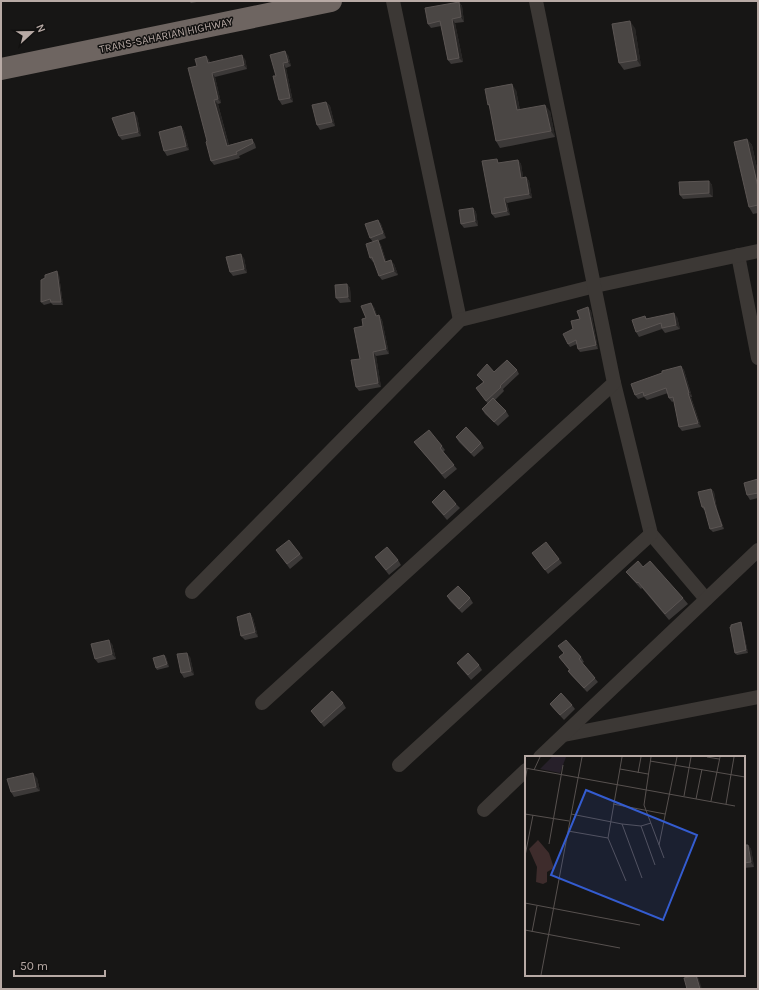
<svg xmlns="http://www.w3.org/2000/svg" width="759" height="990" font-family="Karla,sans-serif">
<style>
.lines{fill:none;stroke-linecap:round;stroke-linejoin:round}
.street{stroke:#3c3835;stroke-width:14}
.highway{stroke:#6e6561;stroke-width:22}
.wall{fill:#3c3938}
.shaded-wall{fill:#282625}
.building{fill:#4a4644;stroke:#5b5553}
.labels{text-anchor:middle;stroke-width:3;stroke-linejoin:round;paint-order:stroke}
.street-label{font-size:11px;fill:#b8aaa5;stroke:#121110}
.inset-road{fill:none;stroke:#57514f;stroke-width:1}
.view{fill:#345cd0;fill-opacity:0.15;stroke:#345cd0;stroke-width:2}
.inset-edge{fill:none;stroke:#b8aaa5;stroke-width:2}
</style>
<rect width="100%" height="100%" fill="#171615"/>
<g class="lines">
<g class="street">
<polyline points="393,1 460,320"/>
<polyline points="738,255 758,358"/>
<polyline points="614,383 651,534 706,599"/>
<polyline points="192,592 460,320 595,286 758,251"/>
<polyline points="262,703 614,383 536,1"/>
<polyline points="564,735 758,697"/>
<polyline points="540,757 758,550"/>
<polyline points="399,765 651,534"/>
<polyline points="484,810 526,770"/>
</g>
<polyline class="highway" points="1,69 331,1"/>
</g>
<g class="wall">
<polygon points="189,1 202,1 191,3"/>
<polygon points="459,2 462,6 464,22 455,23 463,62 451,64 448,60 441,26 431,28 428,24"/>
<polygon points="635,28 641,66 624,70 619,63"/>
<polygon points="288,55 291,66 286,68 293,102 282,105 279,100 276,76"/>
<polygon points="206,56 209,60 210,63 245,59 247,69 215,77 221,103 218,104 229,145 252,139 255,144 256,148 239,156 240,158 214,165 211,161 197,66"/>
<polygon points="516,90 520,110 550,111 555,137 500,148 496,141 490,107 488,105"/>
<polygon points="326,102 330,106 335,126 320,130 317,125"/>
<polygon points="137,116 141,136 122,140 119,136"/>
<polygon points="181,126 184,131 189,150 167,156 164,151"/>
<polygon points="747,139 752,145 758,173 758,213 753,214 749,207"/>
<polygon points="518,160 521,164 523,177 526,177 529,181 532,198 507,203 510,215 495,218 492,214 500,163"/>
<polygon points="709,181 712,185 713,197 683,199 680,195"/>
<polygon points="473,208 476,212 478,226 464,228 461,224"/>
<polygon points="378,220 381,224 386,238 378,241 381,245 386,261 394,264 398,275 382,280 379,276 374,262 373,262 370,258 373,242 370,238"/>
<polygon points="244,258 247,273 233,276 230,272"/>
<polygon points="59,275 63,305 53,305 51,303 44,305 41,302"/>
<polygon points="347,284 350,288 351,302 340,303 336,298"/>
<polygon points="374,307 377,316 379,315 382,320 389,354 376,356 381,387 359,391 356,387 366,318"/>
<polygon points="588,307 591,311 598,349 580,352 578,349 577,344 570,347 568,344 573,329"/>
<polygon points="645,316 647,319 677,317 680,329 665,333 662,329 639,337 636,332"/>
<polygon points="681,366 684,370 692,397 691,397 701,427 682,431 679,427 674,401 672,402 669,398 668,393 647,400 644,397 638,399 635,395 662,373"/>
<polygon points="517,370 519,374 503,389 504,391 495,400 506,411 509,416 498,426 485,414 482,409 488,404 476,388 483,382 477,375 494,372"/>
<polygon points="456,437 481,443 484,448 474,457 459,442"/>
<polygon points="414,442 442,446 445,450 443,452 457,469 445,479"/>
<polygon points="758,479 758,498 750,500 747,495"/>
<polygon points="711,489 714,492 717,509 724,529 713,532 710,529 705,510 704,510 702,507"/>
<polygon points="432,502 456,504 460,508 447,520 435,506"/>
<polygon points="276,550 300,554 303,558 290,569"/>
<polygon points="532,553 559,559 562,563 548,574"/>
<polygon points="375,557 398,560 401,565 389,575"/>
<polygon points="626,572 683,598 688,604 669,620 642,588 641,589 631,578"/>
<polygon points="447,596 470,598 473,603 462,613 450,601"/>
<polygon points="250,613 253,618 258,637 245,640 241,636"/>
<polygon points="741,622 742,625 748,653 737,655 735,653"/>
<polygon points="112,644 116,659 98,663 95,659"/>
<polygon points="164,655 166,657 169,667 157,670 156,668"/>
<polygon points="190,657 194,675 184,678 181,673"/>
<polygon points="559,657 581,657 584,662 582,663 598,682 587,692 571,675 568,671 569,670"/>
<polygon points="457,663 479,665 482,670 471,680 460,667"/>
<polygon points="343,703 346,708 324,727 311,711"/>
<polygon points="550,704 572,705 575,709 564,720 553,708"/>
<polygon points="37,778 40,791 14,797 11,792"/>
<polygon points="744,845 748,845 751,849 754,867 744,868"/>
</g>
<g class="shaded-wall">
<polygon points="459,2 462,6 464,22 461,17"/>
<polygon points="452,19 455,23 463,62 459,58"/>
<polygon points="630,21 635,28 641,66 637,60"/>
<polygon points="285,51 288,55 291,66 288,62"/>
<polygon points="242,55 245,59 247,69 244,65"/>
<polygon points="206,56 209,60 211,67 208,63"/>
<polygon points="283,63 286,68 293,102 290,98"/>
<polygon points="212,73 215,77 221,103 218,99"/>
<polygon points="512,84 516,90 521,116 517,110"/>
<polygon points="214,100 218,104 230,150 227,146"/>
<polygon points="326,102 330,106 335,126 332,122"/>
<polygon points="545,105 550,111 555,137 551,131"/>
<polygon points="134,112 137,116 141,136 138,132"/>
<polygon points="181,126 184,131 189,150 186,146"/>
<polygon points="747,139 752,145 758,173 758,187"/>
<polygon points="518,160 521,164 524,182 521,178"/>
<polygon points="526,177 529,181 532,198 529,194"/>
<polygon points="709,181 712,185 713,197 709,193"/>
<polygon points="504,198 507,203 510,215 507,211"/>
<polygon points="473,208 476,212 478,226 475,221"/>
<polygon points="378,220 381,224 386,238 383,233"/>
<polygon points="378,240 381,245 388,266 385,262"/>
<polygon points="241,254 244,258 247,273 244,269"/>
<polygon points="391,260 394,264 398,275 394,271"/>
<polygon points="57,271 59,275 63,305 61,302"/>
<polygon points="347,284 350,288 351,302 348,297"/>
<polygon points="371,303 374,307 379,320 376,316"/>
<polygon points="588,307 591,311 598,349 596,345"/>
<polygon points="674,313 677,317 680,329 676,325"/>
<polygon points="379,315 382,320 389,354 386,349"/>
<polygon points="373,352 376,356 381,387 378,383"/>
<polygon points="681,366 684,370 692,397 689,393"/>
<polygon points="688,393 691,397 701,427 698,423"/>
<polygon points="711,489 714,492 717,509 724,529 722,526 715,505"/>
<polygon points="250,613 253,618 258,637 255,632"/>
<polygon points="741,622 742,625 748,653 746,650"/>
<polygon points="109,640 112,644 116,659 112,654"/>
<polygon points="187,653 190,657 194,675 191,671"/>
<polygon points="164,655 166,657 169,667 167,664"/>
<polygon points="33,773 37,778 40,791 36,787"/>
<polygon points="748,845 751,849 754,867 751,862"/>
<polygon points="696,975 699,979 702,989 700,989"/>
</g>
<g class="building">
<polygon points="459,2 461,17 452,19 459,58 448,60 440,21 428,24 425,8"/>
<polygon points="630,21 637,60 619,63 612,24"/>
<polygon points="285,51 288,62 283,63 290,98 279,100 273,76 276,76 270,55"/>
<polygon points="242,55 244,65 212,73 218,99 214,100 227,146 252,139 253,143 236,152 237,154 211,161 206,142 207,141 188,68 197,66 195,59 206,56 208,63"/>
<polygon points="512,84 517,110 545,105 551,131 496,141 489,104 488,105 485,89"/>
<polygon points="326,102 332,122 317,125 312,105"/>
<polygon points="134,112 138,132 119,136 112,118"/>
<polygon points="181,126 186,146 164,151 159,132"/>
<polygon points="747,139 758,187 758,205 749,207 734,142"/>
<polygon points="497,159 498,163 518,160 521,178 526,177 529,194 504,198 507,211 492,214 482,161"/>
<polygon points="709,181 709,193 680,195 679,182"/>
<polygon points="473,208 475,221 461,224 459,210"/>
<polygon points="378,220 383,233 370,238 365,224"/>
<polygon points="378,240 385,262 391,260 394,271 379,276 372,257 370,258 366,244"/>
<polygon points="241,254 244,269 230,272 226,257"/>
<polygon points="57,271 61,302 51,302 50,299 41,302 41,280 45,278 45,275"/>
<polygon points="347,284 348,297 336,298 335,285"/>
<polygon points="371,303 376,316 379,315 386,349 373,352 378,383 356,387 351,360 360,359 354,328 363,326 362,319 366,318 361,306"/>
<polygon points="588,307 596,345 578,349 576,340 568,344 563,334 573,329 571,321 580,319 577,311"/>
<polygon points="674,313 676,325 662,328 661,323 636,332 632,320 645,316 646,319"/>
<polygon points="507,360 517,370 500,386 501,387 486,401 476,388 484,382 477,375 487,364 494,372"/>
<polygon points="681,366 689,393 688,393 698,423 679,427 673,397 669,398 666,388 644,396 643,392 635,395 631,384 662,373 662,371"/>
<polygon points="493,398 506,411 494,422 482,409"/>
<polygon points="466,427 481,443 471,453 456,437"/>
<polygon points="429,430 442,446 440,448 454,465 442,474 414,442"/>
<polygon points="758,479 758,493 747,495 744,483"/>
<polygon points="711,489 715,505 722,526 710,529 704,507 702,507 698,492"/>
<polygon points="444,490 456,504 444,515 432,502"/>
<polygon points="289,540 300,554 287,564 276,550"/>
<polygon points="546,542 559,559 545,570 532,553"/>
<polygon points="387,547 398,560 386,570 375,557"/>
<polygon points="638,561 643,567 650,561 683,598 665,614 638,582 637,583 626,572"/>
<polygon points="458,586 470,598 459,609 447,596"/>
<polygon points="250,613 255,632 241,636 237,617"/>
<polygon points="741,622 746,650 735,653 730,627 731,627 731,625"/>
<polygon points="109,640 112,654 95,659 91,644"/>
<polygon points="566,640 581,657 579,659 595,678 584,688 568,671 570,670 559,657 564,653 558,646"/>
<polygon points="187,653 191,671 181,673 177,654"/>
<polygon points="468,653 479,665 468,675 457,663"/>
<polygon points="164,655 167,664 156,668 153,658"/>
<polygon points="332,691 343,703 321,723 311,711"/>
<polygon points="561,693 572,705 560,715 550,704"/>
<polygon points="33,773 36,787 11,792 7,779"/>
<polygon points="744,845 748,845 751,862 744,863"/>
<polygon points="696,975 700,989 687,989 684,978"/>
</g>
<g class="labels">
<g class="street-label">
<text transform="translate(166 35) rotate(-12)" y="4">TRANS-SAHARIAN HIGHWAY</text>
</g>
</g>
<g transform="translate(525 756)">
<rect width="220" height="220" fill="#171615"/>
<path d="M27,1H41L35,17L15,13Z" fill="#27202a"/>
<path d="M13,84L24,97L29,112L22,116V126L18,128L11,126L12,111L4,93Z" fill="#3e2c2c"/>
<path class="inset-road" d="M97,1L83,82L101,125M126,1L119,49L139,102M182,1L194,3M125,5L220,21M0,12L210,50M95,13L123,18M9,14L15,1M113,17L116,1M0,25L2,13M159,40L166,1M171,43L177,13M186,45L195,1M88,48L140,58M201,48L209,1M0,58L44,65M46,58L97,68L117,122M97,68L116,70L126,67M116,70L130,109M43,75L83,82M24,88L38,9M134,89L152,1M0,100L8,59M0,147L115,169M0,174L95,192M7,176L12,150M16,219L57,1"/>
<path class="view" d="M61,34L172,79L138,164L26,119Z"/>
<rect width="220" height="220" class="inset-edge"/>
</g>
<rect width="759" height="990" fill="none" stroke="#b8aaa5" stroke-width="4"/>
<g transform="translate(32 32) rotate(68)" stroke="#121110" stroke-width="3" paint-order="stroke">
<path d="M0-3L7 15L0 10L-7 15Z" fill="#b8aaa5"/>
<text y="-6" font-size="11" font-weight="bold" text-anchor="middle" fill="#b8aaa5">N</text>
</g>
<path d="M14 970v6h91v-6" fill="none" stroke="#b8aaa5" stroke-width="2"/>
<text x="20" y="970" font-size="12" fill="#b8aaa5" stroke="#121110" stroke-width="3" paint-order="stroke">50 m</text>
</svg>
